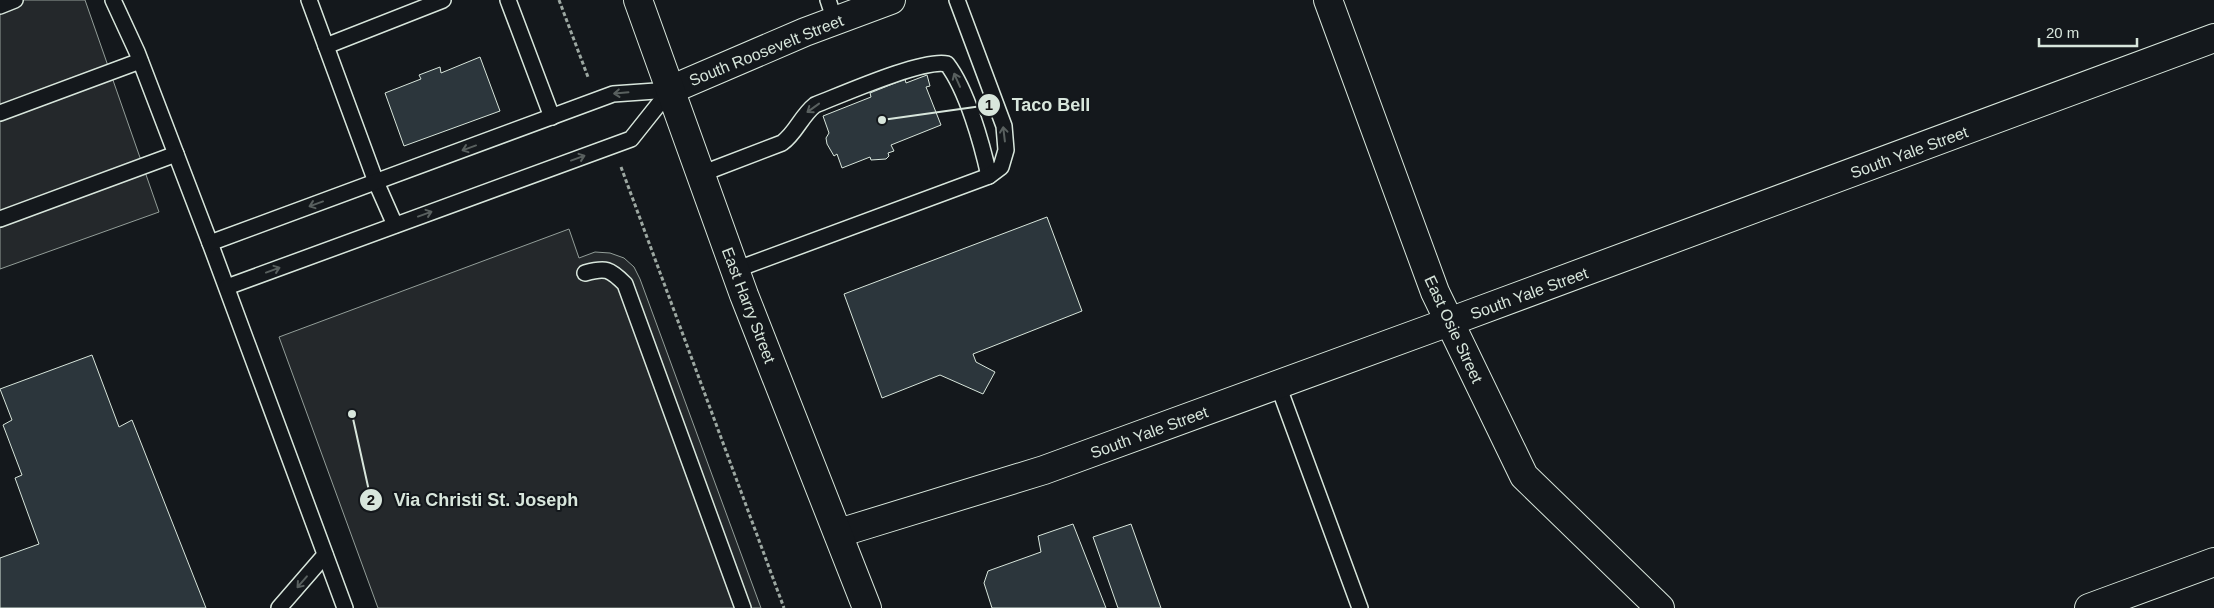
<svg xmlns="http://www.w3.org/2000/svg" width="2214" height="608" font-family="Arial,sans-serif">
<style>
.parking{fill:#24282b;stroke:#939e99}
.building{fill:#2c363c;stroke:#d8e6dc}
.lines{fill:none;stroke-linecap:round;stroke-linejoin:round}
.service-casing{stroke:#d8e6dc;stroke-width:18}
.minor-casing{stroke:#d8e6dc;stroke-width:30}
.secondary-casing{stroke:#d8e6dc;stroke-width:30}
.path{stroke:#9da8a2;stroke-width:3;stroke-dasharray:4 2.5;stroke-linecap:butt}
.service{stroke:#14181c;stroke-width:15}
.minor{stroke:#14181c;stroke-width:28}
.secondary{stroke:#14181c;stroke-width:28}
.oneway{stroke:#59605f}
.labels{text-anchor:middle;stroke-width:4;stroke-linejoin:round;paint-order:stroke}
.street-label{font-size:16px;fill:#d8e6dc;stroke:#14181c}
.leader{fill:none;stroke:#d8e6dc;stroke-width:2}
.callout-dot{fill:#d8e6dc;stroke:#14181c;stroke-width:2}
.mark-label{font-size:15px;text-anchor:middle;font-weight:bold;fill:#111}
.callout-label{font-size:18px;text-anchor:middle;font-weight:bold;fill:#d8e6dc;stroke:#14181c;stroke-width:4;stroke-linejoin:round;paint-order:stroke}
</style>
<rect width="100%" height="100%" fill="#14181c"/>
<g class="parking">
<polygon points="15,0 85,0 159,212 0,269 0,6"/>
<polygon points="569,229 579,258 595,252 610,253 624,258 634,267 640,279 761,608 378,608 279,337"/>
</g>
<g class="building">
<polygon points="480,57 500,111 404,146 385,93 421,79 419,75 440,67 441,73"/>
<polygon points="927,75 930,86 926,87 941,125 891,145 894,151 888,153 889,156 886,159 871,160 870,157 842,168 837,154 834,156 827,144 826,138 829,133 823,116 871,97 870,93 905,79 906,83"/>
<polygon points="1047,217 1082,311 973,354 976,362 995,372 983,394 940,375 882,398 844,294"/>
<polygon points="92,355 119,427 132,420 206,608 0,608 0,558 39,544 15,478 22,475 3,425 12,420 0,389"/>
<polygon points="1073,524 1106,608 992,608 984,583 988,571 1041,552 1038,536"/>
<polygon points="1131,524 1161,608 1118,608 1093,537"/>
</g>
<g class="lines">
<defs>
<g id="service">
<polyline points="113,0 137,52 210,243 345,608"/>
<polyline points="309,0 376,182 395,225"/>
<polyline points="508,0 552,117"/>
<polyline points="828,0 835,21"/>
<polyline points="0,6 15,0"/>
<polyline points="326,46 443,0"/>
<polyline points="0,113 140,61"/>
<path d="M701,174L782,143C796,133 801,116 815,105C841,95 924,58 947,64C967,90 982,144 989,176"/>
<polyline points="0,219 176,154"/>
<polyline points="210,243 613,94 670,90"/>
<polyline points="735,270 989,176 1001,167 1006,150 1004,126 957,0"/>
<path d="M585,273C606,267 610,269 625,284L743,608"/>
<polyline points="227,287 631,139 670,90"/>
<polyline points="1278,385 1360,608"/>
<polyline points="279,608 325,555"/>
</g>
<g id="minor">
<polyline points="1328,0 1435,292 1524,476 1660,608"/>
<polyline points="670,90 805,32 891,0"/>
<polyline points="839,533 1044,470 1449,322 2214,38"/>
<polyline points="2089,608 2214,562"/>
</g>
<polyline id="secondary" points="638,0 744,295 867,608"/>
</defs>
<use href="#service" class="service-casing"/>
<use href="#minor" class="minor-casing"/>
<use href="#secondary" class="secondary-casing"/>
<g class="path">
<polyline points="559,0 588,77"/>
<polyline points="621,167 784,608"/>
</g>
<use href="#service" class="service"/>
<use href="#minor" class="minor"/>
<use href="#secondary" class="secondary"/>
</g>
<defs><path id="oneway-shaft" d="M-6 0H5M1.5-3L5.5 0L1.5 3" fill="none" stroke-width="1.6" stroke-linecap="round" stroke-linejoin="round" transform="scale(1.25)"/></defs>
<g class="oneway">
<use href="#oneway-shaft" transform="translate(957 80) rotate(-114)"/>
<use href="#oneway-shaft" transform="translate(621 93) rotate(175)"/>
<use href="#oneway-shaft" transform="translate(813 108) rotate(144)"/>
<use href="#oneway-shaft" transform="translate(1004 134) rotate(-97)"/>
<use href="#oneway-shaft" transform="translate(469 148) rotate(160)"/>
<use href="#oneway-shaft" transform="translate(578 158) rotate(-20)"/>
<use href="#oneway-shaft" transform="translate(316 204) rotate(160)"/>
<use href="#oneway-shaft" transform="translate(425 214) rotate(-20)"/>
<use href="#oneway-shaft" transform="translate(273 270) rotate(-20)"/>
<use href="#oneway-shaft" transform="translate(302 582) rotate(131)"/>
</g>
<g class="labels">
<g class="street-label">
<text transform="translate(766 50) rotate(-22)" y="6">South Roosevelt Street</text>
<text transform="translate(1909 152) rotate(-20)" y="6">South Yale Street</text>
<text transform="translate(1529 293) rotate(-20)" y="6">South Yale Street</text>
<text transform="translate(749 305) rotate(69)" y="6">East Harry Street</text>
<text transform="translate(1454 329) rotate(65)" y="6">East Osie Street</text>
<text transform="translate(1149 432) rotate(-20)" y="6">South Yale Street</text>
</g>
</g>
<path class="leader" d="M882 120L989 105M352 414L371 500"/>
<g class="callout-dot">
<circle cx="882" cy="120" r="5"/>
<circle cx="352" cy="414" r="5"/>
<circle cx="989" cy="105" r="12"/>
<circle cx="371" cy="500" r="12"/>
</g>
<g class="mark-label">
<text x="989" y="110">1</text>
<text x="371" y="505">2</text>
</g>
<g class="callout-label">
<text x="1051" y="111">Taco Bell</text>
<text x="486" y="506">Via Christi St. Joseph</text>
</g>
<path d="M2039 38v8h98v-8" fill="none" stroke="#d8e6dc" stroke-width="2.5"/>
<text x="2046" y="38" font-size="15" fill="#d8e6dc" stroke="#14181c" stroke-width="4" paint-order="stroke">20 m</text>
</svg>
